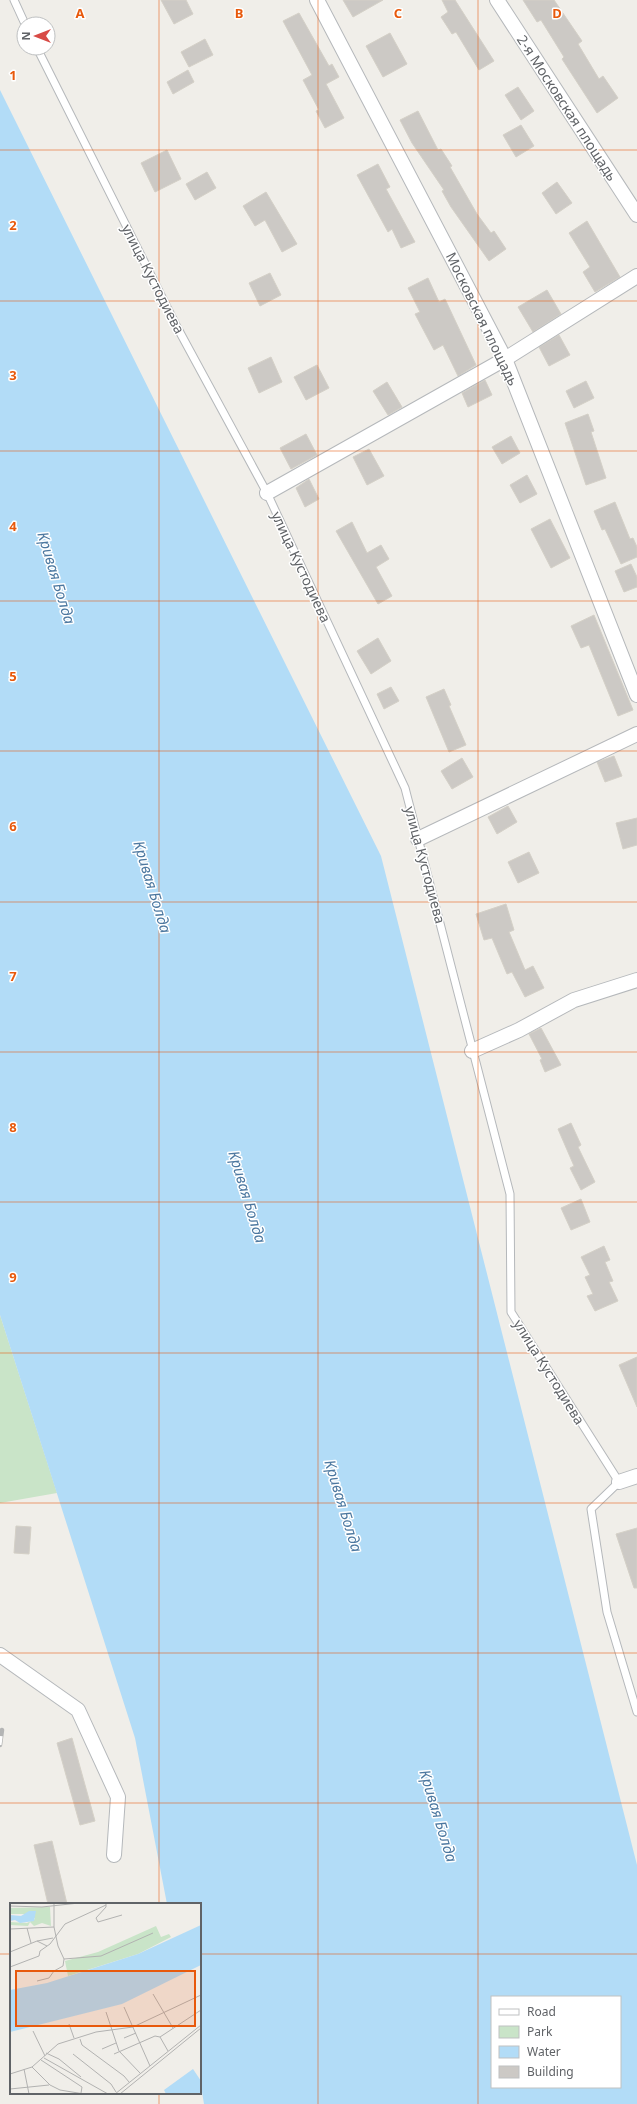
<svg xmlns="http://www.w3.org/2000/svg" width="637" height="2104" font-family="'Noto Sans',sans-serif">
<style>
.green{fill:#c9e4c8}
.water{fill:#b2dcf7;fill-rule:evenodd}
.building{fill:#ccc9c5;stroke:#d4d0c7}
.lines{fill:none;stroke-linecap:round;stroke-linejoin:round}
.service-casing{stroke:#b5b8bb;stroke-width:9}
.minor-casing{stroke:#b5b8bb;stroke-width:16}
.service{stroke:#fff;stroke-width:7}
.minor{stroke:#fff;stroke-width:14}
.rail-casing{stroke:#b4b5b5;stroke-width:4.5}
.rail{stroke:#fff;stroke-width:3;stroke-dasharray:9;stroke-linecap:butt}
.grid{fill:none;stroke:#e8590c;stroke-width:1;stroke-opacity:0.55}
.labels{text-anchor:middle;stroke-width:3;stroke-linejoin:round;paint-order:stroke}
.street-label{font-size:14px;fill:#606367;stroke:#fff}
.water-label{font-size:15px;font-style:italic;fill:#4c78a0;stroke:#fff}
.inset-road{fill:none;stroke:#b2b2b1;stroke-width:1}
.view{fill:#e8590c;fill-opacity:0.15;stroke:#e8590c;stroke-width:2}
.inset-edge{fill:none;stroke:#606367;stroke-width:2}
.grid-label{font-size:13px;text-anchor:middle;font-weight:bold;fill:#e8590c;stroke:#fff;stroke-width:3;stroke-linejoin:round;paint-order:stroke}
</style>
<rect width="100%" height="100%" fill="#f0eee9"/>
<polygon class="green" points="0,1315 57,1493 0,1503"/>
<path class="water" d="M0,90L381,856L637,1865V2104H204L200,2080V1904H167L135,1738L0,1315ZM492,1997H620V2087H492Z"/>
<g class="building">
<polygon points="161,0 186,0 193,14 174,24"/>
<polygon points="343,0 383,0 353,17"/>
<polygon points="442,0 455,0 494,61 479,70 456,32 452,34 441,17 448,12"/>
<polygon points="523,0 554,0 582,41 578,44 599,79 603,76 618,98 597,113 562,59 564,57 541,20 537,22"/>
<polygon points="299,13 329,66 332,64 339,77 326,84 344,118 325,128 316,111 319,110 303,80 312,75 283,21"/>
<polygon points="390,33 407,64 383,77 366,46"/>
<polygon points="205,39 213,55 189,67 181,52"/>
<polygon points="188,70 194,82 173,94 167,82"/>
<polygon points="518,87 534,111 521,120 505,95"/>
<polygon points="418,111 438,150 441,149 452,166 450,167 477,214 491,233 494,231 506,249 489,261 451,207 442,191 444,190 412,143 400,120"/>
<polygon points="521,125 534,146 516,157 503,135"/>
<polygon points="167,150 181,179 155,192 141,163"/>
<polygon points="378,164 390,187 386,189 415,242 401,248 392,229 388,232 357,175"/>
<polygon points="207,172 216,188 195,200 186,184"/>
<polygon points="557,182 572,203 556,214 542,193"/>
<polygon points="266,192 297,244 282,252 265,220 255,226 243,206"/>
<polygon points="587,221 620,277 595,292 583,272 590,267 569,233"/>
<polygon points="270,273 281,295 260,306 249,283"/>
<polygon points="428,278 439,302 445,299 476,365 458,376 443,345 434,350 415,314 420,312 408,288"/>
<polygon points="547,290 561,314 533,332 518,307"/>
<polygon points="559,335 570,355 549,366 539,347"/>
<polygon points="271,357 282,382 259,393 248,368"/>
<polygon points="317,365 329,388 306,400 294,377"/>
<polygon points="485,380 492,395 468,407 462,393"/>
<polygon points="586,381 594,398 574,408 566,391"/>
<polygon points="387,382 402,407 388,415 373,391"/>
<polygon points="588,414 594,431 591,432 606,478 586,485 565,423"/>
<polygon points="306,434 317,455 291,469 280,448"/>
<polygon points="511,436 520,453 502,464 492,447"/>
<polygon points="369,449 384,476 367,485 353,457"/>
<polygon points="527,475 537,494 520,503 510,485"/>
<polygon points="309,479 319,499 305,507 296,488"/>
<polygon points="615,502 630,539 633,538 637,547 637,557 621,564 605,529 602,530 594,511"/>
<polygon points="550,519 570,558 551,568 531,529"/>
<polygon points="352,522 367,553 381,545 389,559 376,567 392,596 378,604 336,531"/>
<polygon points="631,564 637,577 637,587 624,592 615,571"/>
<polygon points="594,615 633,710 618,716 589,645 581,648 571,626"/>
<polygon points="378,638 391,661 371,674 357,651"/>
<polygon points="391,687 399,701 384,709 377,694"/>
<polygon points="444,689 451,705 449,706 466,745 449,752 426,697"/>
<polygon points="614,756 622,776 605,782 597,762"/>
<polygon points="462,758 473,777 452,789 441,771"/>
<polygon points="508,806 517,822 497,834 488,817"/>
<polygon points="637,818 637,845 623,849 616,823"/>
<polygon points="529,852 539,873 518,883 508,862"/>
<polygon points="506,904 514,930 509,932 525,970 533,966 544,988 525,997 512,972 507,974 492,938 484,940 476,914"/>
<polygon points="541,1028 561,1065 545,1072 540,1060 542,1059 529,1034"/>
<polygon points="571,1123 581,1145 578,1147 595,1182 581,1190 570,1168 574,1166 558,1129"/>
<polygon points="581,1199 590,1222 571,1230 561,1208"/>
<polygon points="604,1246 610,1260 605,1262 613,1281 609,1282 618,1301 595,1311 587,1296 593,1294 585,1277 590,1275 581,1257"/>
<polygon points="637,1357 637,1407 619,1365"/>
<polygon points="16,1526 31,1527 29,1554 14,1553"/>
<polygon points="637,1528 637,1588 634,1588 616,1534"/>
<polygon points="72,1738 95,1821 80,1825 57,1743"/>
<polygon points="52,1841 67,1904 48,1904 34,1845"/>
</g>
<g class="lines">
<defs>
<g id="service">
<polyline points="14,0 25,24"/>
<polyline points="37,48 177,327 267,493 405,788 510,1194 511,1312 619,1482 591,1509 607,1612 637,1712"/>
</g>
<g id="minor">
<polyline points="317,0 505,359 637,695"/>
<polyline points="497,0 637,215"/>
<polyline points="267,493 505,359 637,276"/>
<polyline points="418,839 637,734"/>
<polyline points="472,1051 519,1030 574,1000 637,980"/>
<polyline points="619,1482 637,1476"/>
<polyline points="0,1655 78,1710 118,1797 114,1855"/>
</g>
</defs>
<use href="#service" class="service-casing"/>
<use href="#minor" class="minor-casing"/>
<use href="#service" class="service"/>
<use href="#minor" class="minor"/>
<defs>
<polyline id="rail" points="0,1745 2,1730"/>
</defs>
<use href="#rail" class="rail-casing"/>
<use href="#rail" class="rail"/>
</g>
<path class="grid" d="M159,0V1904M318,0V2104M478,0V2104M0,150H637M0,301H637M0,451H637M0,601H637M0,751H637M0,902H637M0,1052H637M0,1202H637M0,1353H637M0,1503H637M0,1653H637M0,1803H637M0,1954H11M200,1954H637M159,2093V2104"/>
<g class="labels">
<g class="street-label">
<text transform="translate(567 108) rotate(57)" y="5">2-я Московская площадь</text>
<text transform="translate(153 279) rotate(63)" y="5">улица Кустодиева</text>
<text transform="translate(482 319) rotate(64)" y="5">Московская площадь</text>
<text transform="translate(301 567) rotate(65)" y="5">улица Кустодиева</text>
<text transform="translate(425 865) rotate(75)" y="5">улица Кустодиева</text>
<text transform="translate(549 1372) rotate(58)" y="5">улица Кустодиева</text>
</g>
<g class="water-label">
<text transform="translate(56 578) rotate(73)" y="5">Кривая Болда</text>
<text transform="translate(152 887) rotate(73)" y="5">Кривая Болда</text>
<text transform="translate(247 1197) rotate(73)" y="5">Кривая Болда</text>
<text transform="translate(343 1506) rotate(73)" y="5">Кривая Болда</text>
<text transform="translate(438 1816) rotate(73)" y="5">Кривая Болда</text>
</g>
</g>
<g transform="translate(10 1903)">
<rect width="191" height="191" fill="#f0eee9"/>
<path d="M40,4L41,23L32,20L24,23L20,19L18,23L0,22V19L17,20L25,16L21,11H0V5ZM146,23L151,34L159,31L161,34L128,51L58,73L55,58L88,49Z" fill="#c9e4c8"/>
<path d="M19,8H26L24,18L10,20L5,17L0,18V12L11,13ZM191,22V62L112,101L0,129V87L37,80L128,51ZM183,166L191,178V191H156L154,187Z" fill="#b2dcf7"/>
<path class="inset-road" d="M96,0V4L86,15L88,19L112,12M0,3L32,4L69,0M17,25L21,40M0,26L44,24M27,38L43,35M0,49L27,38L37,43M54,56L91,53L143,30M0,64L29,53L30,48L40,41L55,21L96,2M27,78L39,75L44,68L53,63L54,56L48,43L44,24V0M143,91L163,125M114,104L140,163M96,109L109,148L130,170M59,121L64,135M23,128L35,153M150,134L158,148M114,135L126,130M70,136L72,142L114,173L119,179M92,146L106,140M36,150L49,156L71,174M63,151L101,181L106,189M104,151L145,133L150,134L191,107M34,155L98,191M31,157L72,184L71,190M22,164L40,182L50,187L74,191M14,166L19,191M0,171L22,164L48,141L86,129L123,124L191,92M0,186L39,182M105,191L191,122M110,191L191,125"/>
<path class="view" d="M6,68H185V123H6Z"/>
<rect width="191" height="191" class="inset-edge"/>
</g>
<g class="grid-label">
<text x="80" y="18">A</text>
<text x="239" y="18">B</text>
<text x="398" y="18">C</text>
<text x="557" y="18">D</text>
<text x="13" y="80">1</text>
<text x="13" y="230">2</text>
<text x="13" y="380">3</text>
<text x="13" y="531">4</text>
<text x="13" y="681">5</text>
<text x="13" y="831">6</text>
<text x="13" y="981">7</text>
<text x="13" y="1132">8</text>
<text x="13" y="1282">9</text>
</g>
<rect x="491" y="1996" width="130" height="92" fill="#ffffff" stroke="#bfc1c2"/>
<rect x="499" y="2009" width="20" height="6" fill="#ffffff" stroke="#bfc1c2"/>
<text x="527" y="2016" font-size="12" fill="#606367">Road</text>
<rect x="499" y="2026" width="20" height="12" fill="#c9e4c8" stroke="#bfc1c2"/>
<text x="527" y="2036" font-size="12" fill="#606367">Park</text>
<rect x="499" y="2046" width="20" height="12" fill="#b2dcf7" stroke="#bfc1c2"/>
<text x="527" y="2056" font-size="12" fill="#606367">Water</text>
<rect x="499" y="2066" width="20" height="12" fill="#ccc9c5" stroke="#bfc1c2"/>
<text x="527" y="2076" font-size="12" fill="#606367">Building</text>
<g transform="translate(36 36) rotate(270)"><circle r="19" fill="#ffffff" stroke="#bfc1c2"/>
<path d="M0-3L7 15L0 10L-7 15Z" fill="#d84b46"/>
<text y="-6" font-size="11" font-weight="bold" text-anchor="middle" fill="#606367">N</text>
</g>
</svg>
